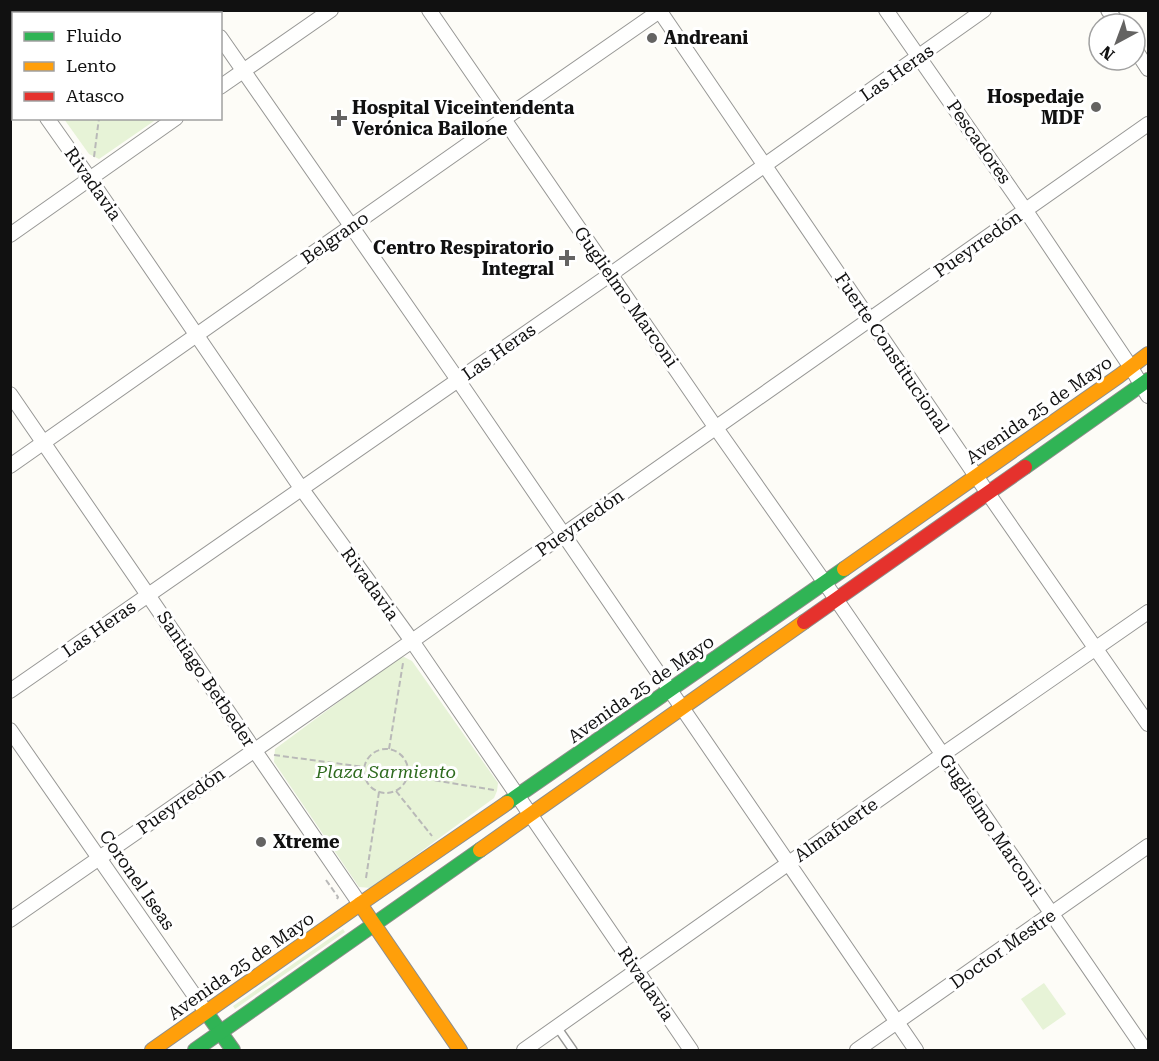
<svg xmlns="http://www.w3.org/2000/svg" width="1159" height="1061" font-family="'Roboto Serif',serif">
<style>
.green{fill:#e7f3d7}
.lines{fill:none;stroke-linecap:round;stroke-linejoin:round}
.lane-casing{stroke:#979795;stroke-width:10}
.street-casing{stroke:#979795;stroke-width:16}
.fast-casing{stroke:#8e8d8b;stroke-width:16}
.slow-casing{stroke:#8e8d8b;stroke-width:16}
.jam-casing{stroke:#8e8d8b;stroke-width:16}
.path{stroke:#b9b9b8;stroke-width:2;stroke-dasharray:6 3;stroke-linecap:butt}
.lane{stroke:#fffffe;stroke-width:7}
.street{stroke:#fffffe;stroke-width:14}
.fast{stroke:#30b455;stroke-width:14}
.slow{stroke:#ff9f0a;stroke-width:14}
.jam{stroke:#e5322d;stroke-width:14}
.poi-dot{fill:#646362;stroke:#fff;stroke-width:2}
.labels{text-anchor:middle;stroke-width:6;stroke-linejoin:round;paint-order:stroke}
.poi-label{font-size:18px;font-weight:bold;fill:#111;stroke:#fff;text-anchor:start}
.street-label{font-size:18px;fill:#111;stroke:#fff}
.park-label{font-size:18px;font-style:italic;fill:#2f6b1f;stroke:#fff}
</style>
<rect width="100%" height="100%" fill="#fdfcf7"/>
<g class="green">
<polygon points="27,10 181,10 183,13 22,13"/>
<polygon points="64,119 157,119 99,159 89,154"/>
<polygon points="404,657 412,661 498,783 497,791 494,798 371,888 359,887 274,762 275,749 398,658"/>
<polygon points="343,929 345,932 235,1009 233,1006"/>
<polygon points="1044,983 1066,1014 1043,1030 1021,999"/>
</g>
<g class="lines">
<defs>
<polyline id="lane" points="557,1027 573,1050"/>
<g id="street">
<polyline points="202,10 204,14"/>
<polyline points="429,10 716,428 825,583 1145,1050"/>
<polyline points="659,10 976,476 1148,724"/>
<polyline points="886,10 1026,211 1130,366 1148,396"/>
<polyline points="1108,10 1118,24"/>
<polyline points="220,37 458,380 916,1050"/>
<polyline points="1135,49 1148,69"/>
<polyline points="10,68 14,72"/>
<polyline points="220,87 331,10"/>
<polyline points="47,118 90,179 301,488 412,641 691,1050"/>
<polyline points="10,235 176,118"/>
<polyline points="10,394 360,904"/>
<polyline points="10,466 504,119 661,10"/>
<polyline points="10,691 611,274 984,10"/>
<polyline points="10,730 206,1012"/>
<polyline points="10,920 412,641 1148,124"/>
<polyline points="524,1050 942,755 1148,612"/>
<polyline points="857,1050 1148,846"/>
</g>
<g id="fast">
<polyline points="1025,467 1148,380"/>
<polyline points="507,803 844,569"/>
<polyline points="206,1012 233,1050"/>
<polyline points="195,1050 480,850"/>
</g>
<g id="slow">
<polyline points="844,569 1119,376 1148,354"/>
<polyline points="480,850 804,622"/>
<polyline points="360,904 460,1050"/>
<polyline points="152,1050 360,904 507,803"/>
</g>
<polyline id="jam" points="804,622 1025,467"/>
</defs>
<use href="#lane" class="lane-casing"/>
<use href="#street" class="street-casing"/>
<use href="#fast" class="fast-casing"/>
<use href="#slow" class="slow-casing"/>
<use href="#jam" class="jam-casing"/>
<g class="path">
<polyline points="63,14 64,10"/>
<polyline points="10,32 14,33"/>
<polyline points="94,157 99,118"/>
<circle cx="386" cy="771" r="22"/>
<polyline points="389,749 403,663"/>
<polyline points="274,755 364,767"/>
<polyline points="408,776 494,790"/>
<polyline points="396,791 432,836"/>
<polyline points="366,878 379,792"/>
<polyline points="326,880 338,897 337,899"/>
</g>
<use href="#lane" class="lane"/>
<use href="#street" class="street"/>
<use href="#fast" class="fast"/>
<use href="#slow" class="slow"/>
<use href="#jam" class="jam"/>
</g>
<g class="poi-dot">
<circle cx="652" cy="38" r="6"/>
<circle cx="1096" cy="107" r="6"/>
<path d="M336 109h6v6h6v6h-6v6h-6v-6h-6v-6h6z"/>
<path d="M564 249h6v6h6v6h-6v6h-6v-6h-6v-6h6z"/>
<circle cx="261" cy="842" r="6"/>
</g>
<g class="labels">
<g class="poi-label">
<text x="664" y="44">Andreani</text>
<text x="1084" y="103" text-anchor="end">Hospedaje<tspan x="1084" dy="21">MDF</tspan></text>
<text x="352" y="114">Hospital Viceintendenta<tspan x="352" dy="21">Verónica Bailone</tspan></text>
<text x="554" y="254" text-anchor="end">Centro Respiratorio<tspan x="554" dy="21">Integral</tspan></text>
<text x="273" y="848">Xtreme</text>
</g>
<g class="street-label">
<text transform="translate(897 73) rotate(-35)" y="6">Las Heras</text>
<text transform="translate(979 142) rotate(55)" y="6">Pescadores</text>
<text transform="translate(93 184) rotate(55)" y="6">Rivadavia</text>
<text transform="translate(335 238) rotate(-35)" y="6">Belgrano</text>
<text transform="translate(978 244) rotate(-35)" y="6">Pueyrredón</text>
<text transform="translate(626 297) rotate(55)" y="6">Guglielmo Marconi</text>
<text transform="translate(499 352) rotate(-35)" y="6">Las Heras</text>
<text transform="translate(892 353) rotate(56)" y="6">Fuerte Constitucional</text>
<text transform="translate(1039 410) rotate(-35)" y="6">Avenida 25 de Mayo</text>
<text transform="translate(580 523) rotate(-35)" y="6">Pueyrredón</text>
<text transform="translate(370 584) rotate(54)" y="6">Rivadavia</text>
<text transform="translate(99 629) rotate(-35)" y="6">Las Heras</text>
<text transform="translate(206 679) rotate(56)" y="6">Santiago Betbeder</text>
<text transform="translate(641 689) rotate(-35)" y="6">Avenida 25 de Mayo</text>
<text transform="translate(181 801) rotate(-35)" y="6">Pueyrredón</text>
<text transform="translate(990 825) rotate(56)" y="6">Guglielmo Marconi</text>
<text transform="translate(836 830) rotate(-35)" y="6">Almafuerte</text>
<text transform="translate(137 880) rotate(55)" y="6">Coronel Iseas</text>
<text transform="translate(1003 949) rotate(-35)" y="6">Doctor Mestre</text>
<text transform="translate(241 966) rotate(-35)" y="6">Avenida 25 de Mayo</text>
<text transform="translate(646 984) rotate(56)" y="6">Rivadavia</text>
</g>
<g class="park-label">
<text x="386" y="778">Plaza Sarmiento</text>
</g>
</g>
<rect width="1159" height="1061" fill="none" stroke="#111111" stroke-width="24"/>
<rect x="12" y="12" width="210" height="108" fill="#ffffff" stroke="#a0a0a0" stroke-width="1.5"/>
<rect x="24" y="32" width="30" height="9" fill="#30b455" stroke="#a0a0a0" stroke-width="1.5"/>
<text x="66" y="42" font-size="18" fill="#111111">Fluido</text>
<rect x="24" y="62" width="30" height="9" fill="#ff9f0a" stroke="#a0a0a0" stroke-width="1.5"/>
<text x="66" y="72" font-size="18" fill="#111111">Lento</text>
<rect x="24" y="92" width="30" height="9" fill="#e5322d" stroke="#a0a0a0" stroke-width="1.5"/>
<text x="66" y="102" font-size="18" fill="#111111">Atasco</text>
<g transform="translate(1117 42) rotate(221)"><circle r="28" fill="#ffffff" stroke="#a0a0a0" stroke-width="1.5"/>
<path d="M0-4.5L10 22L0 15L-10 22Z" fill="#646362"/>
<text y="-9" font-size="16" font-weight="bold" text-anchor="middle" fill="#111111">N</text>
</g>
</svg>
